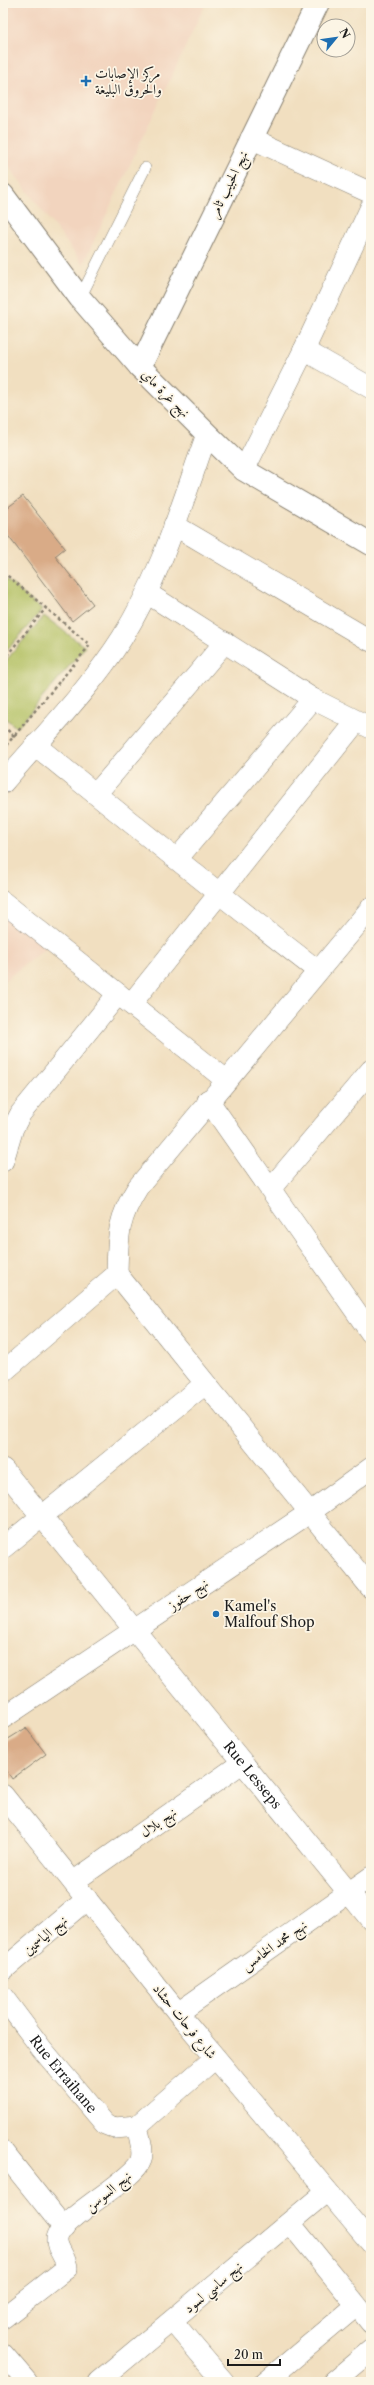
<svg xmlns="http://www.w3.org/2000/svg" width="374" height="2385" font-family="'Libre Caslon Text',Amiri,serif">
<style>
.built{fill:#f2d4be}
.green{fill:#b1bf61;stroke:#666e3e}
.building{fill:#d9ab87}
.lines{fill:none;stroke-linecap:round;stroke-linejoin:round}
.lane-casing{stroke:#867e6e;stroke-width:12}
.street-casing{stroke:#867e6e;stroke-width:22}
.secondary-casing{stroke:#867e6e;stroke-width:24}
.path{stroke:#867e6e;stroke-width:2.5;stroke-dasharray:3 3;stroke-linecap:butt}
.lane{stroke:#fff;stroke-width:11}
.street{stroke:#fff;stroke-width:21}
.secondary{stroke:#fff;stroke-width:22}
.poi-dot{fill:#1f6fb2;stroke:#fcf5e5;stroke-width:1.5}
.labels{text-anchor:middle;stroke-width:3.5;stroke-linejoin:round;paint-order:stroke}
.poi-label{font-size:14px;fill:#1c1c1c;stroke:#fcf5e5;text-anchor:start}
.street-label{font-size:14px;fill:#1c1c1c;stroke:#fcf5e5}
</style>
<rect width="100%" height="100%" fill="#fcf5e5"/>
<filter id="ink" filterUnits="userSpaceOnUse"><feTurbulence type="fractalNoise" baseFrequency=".025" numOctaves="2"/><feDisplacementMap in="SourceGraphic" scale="8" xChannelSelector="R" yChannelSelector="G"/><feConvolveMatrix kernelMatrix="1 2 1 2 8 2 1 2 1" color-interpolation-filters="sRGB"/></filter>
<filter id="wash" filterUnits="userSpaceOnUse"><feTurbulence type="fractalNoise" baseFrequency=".012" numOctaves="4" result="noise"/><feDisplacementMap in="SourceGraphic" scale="16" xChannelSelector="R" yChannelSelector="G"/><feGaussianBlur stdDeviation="0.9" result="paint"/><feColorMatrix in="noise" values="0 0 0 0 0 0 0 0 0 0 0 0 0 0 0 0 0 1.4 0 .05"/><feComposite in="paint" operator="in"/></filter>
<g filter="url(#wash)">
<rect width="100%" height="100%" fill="#f1dfc0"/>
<g class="built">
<polygon points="3,3 206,3 83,264 3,159"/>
<polygon points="3,904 53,942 3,982"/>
</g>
<g class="green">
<polygon points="3,577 42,610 3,655"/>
<polygon points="44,616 85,647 17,728 3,716 3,664"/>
</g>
<g id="blocks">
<g class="building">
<polygon points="23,496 65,548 55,556 93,604 72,621 3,529 3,511"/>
<polygon points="26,1728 46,1754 12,1779 3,1765 5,1741"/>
</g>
</g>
</g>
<g filter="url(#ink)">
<use href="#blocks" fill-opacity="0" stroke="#867e6e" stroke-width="1"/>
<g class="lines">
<defs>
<polyline id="lane" points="80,298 145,168"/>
<g id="street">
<polyline points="251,138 371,193"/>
<polyline points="304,350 371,388"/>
<polyline points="244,470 304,350 371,207"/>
<polyline points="174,525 371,641"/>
<polyline points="147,593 313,699 371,728"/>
<path d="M35,745C129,821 222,897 317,970"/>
<path d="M3,783C43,736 89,690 122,638C161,576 182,503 207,434"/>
<polyline points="96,794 225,642"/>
<polyline points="177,859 313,699"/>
<polyline points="3,902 226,1080"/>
<polyline points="131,1004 356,722"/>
<polyline points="208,1100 371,1333"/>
<polyline points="3,1161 13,1128 21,1113 118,994"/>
<polyline points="271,1188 371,1070"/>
<polyline points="117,1274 371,1588"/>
<path d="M3,1372L117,1274C118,1237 117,1220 138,1187L371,908"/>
<path id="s1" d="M3,1469L371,1920"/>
<polyline points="3,1548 205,1384"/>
<polyline points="3,1718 309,1513 371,1468"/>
<polyline points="3,1795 178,2013 371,2243"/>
<polyline points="73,1882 242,1763"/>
<polyline points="3,1970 87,1899"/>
<path id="s2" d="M3,1997L42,2049L105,2124L115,2128L137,2126"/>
<polyline points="178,2013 371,1877"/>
<polyline points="3,2152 64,2228"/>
<polyline points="290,2223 371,2323"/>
<path d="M3,2318L67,2268C67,2258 56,2249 57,2239C59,2218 134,2181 141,2160C144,2150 139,2136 137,2126L215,2058"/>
<polyline points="173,2322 224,2382"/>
<polyline points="3,2354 27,2382"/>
<polyline points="98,2382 327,2191"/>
<polyline points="265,2382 356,2306"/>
<polyline points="333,2382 371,2350"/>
</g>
<g id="secondary">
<polyline points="3,195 80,298 140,367 207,434 244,470 371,544"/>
<polyline points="140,367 318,3"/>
</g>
</defs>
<use href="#lane" class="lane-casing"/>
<use href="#street" class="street-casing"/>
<use href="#secondary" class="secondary-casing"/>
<g class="path">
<polyline points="3,572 90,645 14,736"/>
<polyline points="3,660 46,608"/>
<polyline points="3,726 14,736 3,749"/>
</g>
<use href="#lane" class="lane"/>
<use href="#street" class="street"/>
<use href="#secondary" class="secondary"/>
</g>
</g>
<g class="poi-dot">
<path d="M84 75h4v4h4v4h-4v4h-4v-4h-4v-4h4z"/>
<circle cx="216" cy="1614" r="4"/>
</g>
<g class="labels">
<g class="poi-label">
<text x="95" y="78">مركز الإصابات<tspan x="95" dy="16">والحروق البليغة</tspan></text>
<text x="224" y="1611">Kamel's<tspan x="224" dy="16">Malfouf Shop</tspan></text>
</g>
<g class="street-label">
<text transform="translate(228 184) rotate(-64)" y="5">نهج الحبيب ثامر</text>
<text transform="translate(166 393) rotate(45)" y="5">نهج غرة ماي</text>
<text transform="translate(188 1594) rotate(-34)" y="5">نهج حفوز</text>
<text dy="5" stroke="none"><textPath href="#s1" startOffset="395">Rue Lesseps</textPath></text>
<text transform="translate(158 1822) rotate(-35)" y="5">نهج بلال</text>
<text transform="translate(45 1935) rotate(-40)" y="5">نهج الياسمين</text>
<text transform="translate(274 1945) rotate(-35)" y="5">نهج محمد الخامس</text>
<text transform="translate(185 2021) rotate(51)" y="5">شارع فرحات حشاد</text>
<text dy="5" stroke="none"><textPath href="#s2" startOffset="98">Rue Erraihane</textPath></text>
<text transform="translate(108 2191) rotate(-39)" y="5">نهج السوسن</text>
<text transform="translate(213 2287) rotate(-40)" y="5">نهج ساسي لسود</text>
</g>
</g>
<rect width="374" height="2385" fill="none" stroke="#fcf5e5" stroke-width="16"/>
<g transform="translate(336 38) rotate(61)"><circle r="19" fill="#fcf5e5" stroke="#a29e95"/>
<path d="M0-3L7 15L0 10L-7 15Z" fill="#1f6fb2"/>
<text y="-6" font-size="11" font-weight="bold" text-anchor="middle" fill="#1c1c1c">N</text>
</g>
<path d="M228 2359v6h52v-6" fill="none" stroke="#1c1c1c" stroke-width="2"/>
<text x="234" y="2359" font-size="12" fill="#1c1c1c" stroke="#fcf5e5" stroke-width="3" paint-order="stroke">20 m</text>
</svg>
